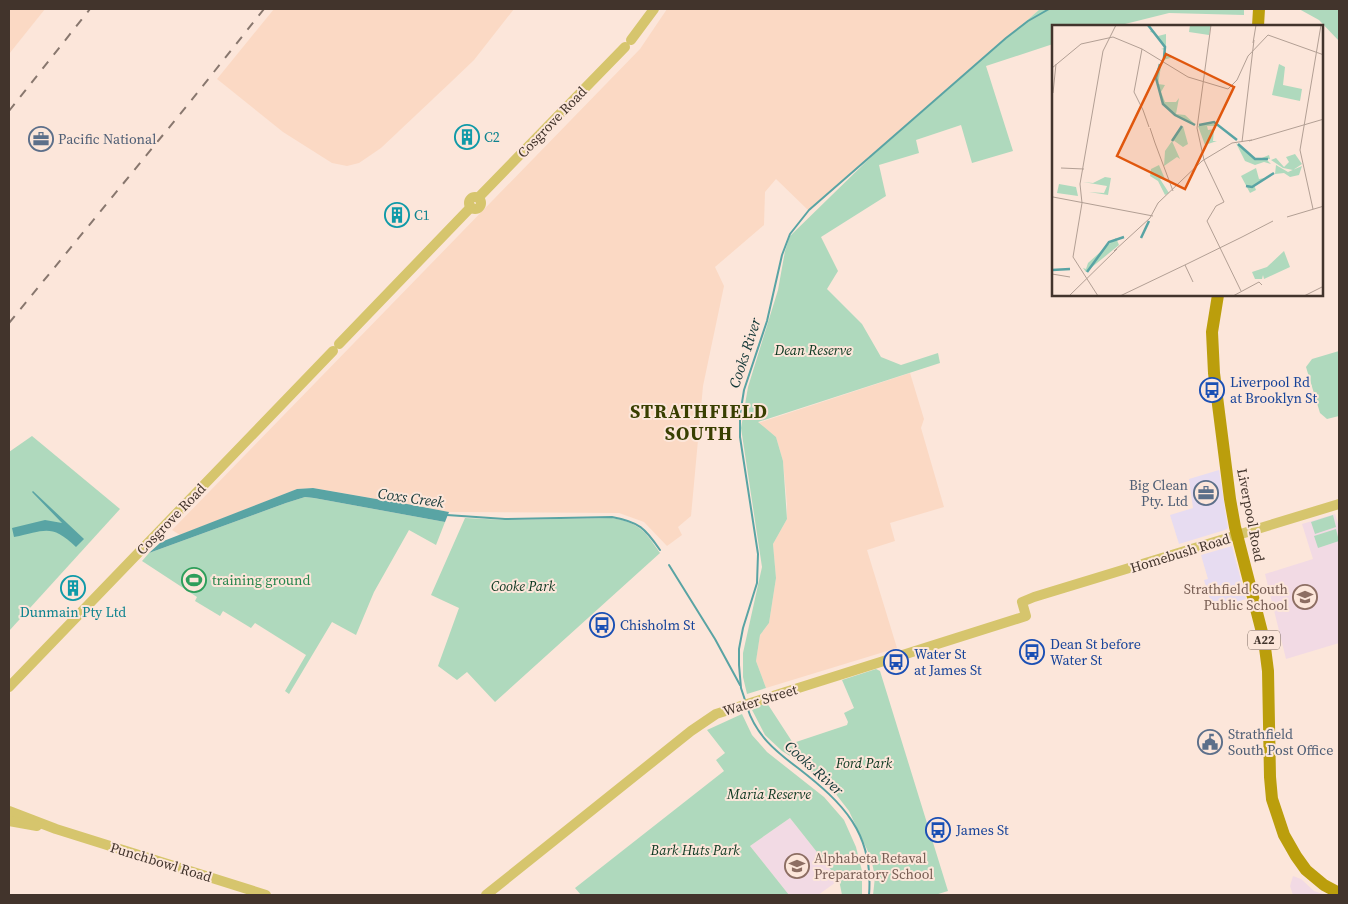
<svg xmlns="http://www.w3.org/2000/svg" width="1348" height="904" font-family="'Source Serif 4',serif">
<style>
.commercial{fill:#e7dcf1}
.built{fill:#fbd9c4}
.education{fill:#f2dae4}
.green{fill:#afd9bd}
.water{fill:#59a4a4}
.lines{fill:none;stroke-linecap:round;stroke-linejoin:round}
.stream{stroke:#59a4a4;stroke-width:2}
.major{stroke:#d6c56d;stroke-width:10}
.highway{stroke:#bb9e0c;stroke-width:12}
.rail{stroke:#88776e;stroke-width:2;stroke-dasharray:9 9;stroke-linecap:butt}
.labels{text-anchor:middle;stroke-width:4;stroke-linejoin:round;paint-order:stroke}
.shield{fill:#fce6da;stroke:#7a6960;stroke-width:1}
.shield-label{font-size:12px;font-weight:bold;fill:#42342c}
.street-label{font-size:14px;fill:#42342c;stroke:#fce6da}
.culture-label{font-size:14px;fill:#0d838f;stroke:#fce6da;text-anchor:start}
.service-label{font-size:14px;fill:#4e5e75;stroke:#fce6da;text-anchor:start}
.park-label{font-size:14px;font-style:italic;fill:#09351e;stroke:#fce6da}
.transit-label{font-size:14px;fill:#164399;stroke:#fce6da;text-anchor:start}
.leisure-label{font-size:14px;fill:#27864d;stroke:#fce6da;text-anchor:start}
.education-label{font-size:14px;fill:#785e54;stroke:#fce6da;text-anchor:end}
.water-label{font-size:15px;font-style:italic;fill:#103535;stroke:#fce6da}
.district-label{font-size:19px;font-weight:bold;letter-spacing:1px;fill:#383f01;stroke:#fce6da}
.inset-river{fill:none;stroke:#59a4a4;stroke-width:2.5}
.inset-road{fill:none;stroke:#b29f94;stroke-width:1}
.view{fill:#e0570e;fill-opacity:0.15;stroke:#e0570e;stroke-width:2.5}
.inset-edge{fill:none;stroke:#42342c;stroke-width:2.5}
</style>
<rect width="100%" height="100%" fill="#fce6da"/>
<g class="commercial">
<polygon points="1219,470 1228,528 1225,530 1179,544 1170,515 1193,508 1189,479"/>
<polygon points="1232,546 1246,599 1213,609 1204,580 1208,579 1201,555"/>
</g>
<g class="built">
<polygon points="9,9 45,9 9,54"/>
<polygon points="274,9 514,9 474,60 451,82 381,148 359,163 347,166 332,163 283,132 217,79"/>
<polygon points="667,9 1040,9 808,210 776,179 765,192 764,225 715,267 724,286 703,386 691,516 678,527 682,535 667,546 644,522 619,513 449,512 407,504 386,498 383,500 313,488 297,489 180,535 172,530 640,49"/>
<polygon points="910,373 924,419 921,428 944,507 890,523 895,541 867,550 897,648 766,688 756,661 760,635 769,623 776,578 773,544 787,519 787,504 783,461 776,437 758,423"/>
</g>
<g class="education">
<polygon points="1335,514 1339,527 1339,643 1286,659 1265,574 1313,559 1302,524"/>
<polygon points="790,818 839,880 818,895 789,895 750,846"/>
<polygon points="1293,876 1301,879 1314,891 1325,895 1293,895 1290,886"/>
</g>
<g class="green">
<polygon points="1040,9 1244,9 1244,15 1169,13 1117,26 1053,26 1053,44 986,66 1013,151 972,163 961,125 916,140 919,153 879,165 886,196 821,237 838,271 827,289 862,324 881,357 901,365 938,353 940,363 758,422 776,437 783,461 787,519 773,544 776,578 769,623 760,635 756,661 766,688 747,694 743,677 743,653 762,567 741,428 748,387 778,290 785,251 790,236 873,155"/>
<polygon points="1299,9 1339,9 1339,41 1319,20"/>
<polygon points="1339,351 1339,416 1327,419 1320,413 1306,367 1312,359"/>
<polygon points="32,436 120,509 9,631 9,452"/>
<polygon points="305,497 314,498 445,522 436,545 409,530 374,592 356,635 332,622 289,694 285,691 306,655 255,623 251,628 223,611 220,616 195,601 197,597 142,561 149,553 286,503"/>
<polygon points="1333,515 1336,527 1315,534 1311,522"/>
<path d="M465,518L505,520L612,518C640,523 645,531 660,553L495,702L467,672L457,680L438,666L459,608L431,595Z"/>
<polygon points="1336,529 1339,541 1318,548 1314,536"/>
<polygon points="876,669 880,671 948,891 935,895 873,895 875,877 871,858 849,811 835,793 798,761 782,751 765,735 751,708 767,703 793,743 847,725 848,722 844,713 854,708 842,680"/>
<polygon points="742,714 752,735 767,752 824,797 844,820 856,847 862,871 862,895 842,895 839,880 790,818 750,846 789,895 581,895 575,888 724,771 716,760 725,753 707,730"/>
</g>
<g class="water">
<polygon points="313,488 382,500 386,497 407,504 449,512 445,522 314,498 305,497 286,503 149,553 161,542 297,489"/>
<path d="M33,491L84,539L76,547C51,523 45,531 14,537L12,528L45,520L62,523L32,492Z"/>
</g>
<g class="lines">
<g class="stream">
<path d="M447,515L505,519L612,517C639,522 645,528 660,550"/>
<polyline points="669,565 715,639 740,685"/>
<polyline points="745,700 741,688 739,665 739,649 743,628 757,583 758,554 740,437 740,415 744,390 767,321 782,255 790,234 809,210 911,121 1006,38 1028,21 1049,9"/>
<path d="M747,707C756,735 775,751 798,768C843,803 874,833 869,895"/>
</g>
<g class="major">
<polyline points="631,40 654,9"/>
<circle cx="475" cy="203" r="6"/>
<polyline points="478,198 625,47"/>
<polyline points="339,344 471,207"/>
<polyline points="9,687 333,351"/>
<polyline points="9,811 56,829 266,895"/>
<polyline points="9,821 37,826"/>
<polyline points="486,895 691,731 716,714 1026,616 1022,602 1034,597 1339,504"/>
</g>
<g class="highway">
<polyline points="1258,26 1259,9"/>
<polyline points="1218,295 1212,332 1214,373 1230,499 1235,527 1264,640 1268,671 1270,777 1272,799 1284,835 1296,856 1306,870 1324,885 1339,893"/>
</g>
<g class="rail">
<polyline points="9,111 90,9"/>
<polyline points="9,323 190,102 264,9"/>
</g>
</g>
<defs>
<symbol id="building-ring" viewBox="-11 -11 22 22"><circle r="9.5" fill="#fce6da" stroke="#0f9aa8" stroke-width="1.5"/><path d="M-4-6H4V6H1V3H-1V6H-4ZM-2.5-4.3h1.7v1.8h-1.7ZM.8-4.3h1.7v1.8H.8ZM-2.5-1h1.7V.8h-1.7ZM.8-1h1.7V.8H.8Z" fill="#0f9aa8"/></symbol>
<symbol id="office-ring" viewBox="-11 -11 22 22"><circle r="9.5" fill="#fce6da" stroke="#5c6f8a" stroke-width="1.5"/><path d="M-6-3h4V-5.5h4V-3h4V5H-6ZM-1-4.5V-3h2v-1.5ZM-6 0V1H6V0Z" fill="#5c6f8a"/></symbol>
<symbol id="bus-ring" viewBox="-11 -11 22 22"><circle r="9.5" fill="#fce6da" stroke="#1a4fb4" stroke-width="1.5"/><path d="M-5-6H5V4H4V6H2V4H-2V6H-4V4H-5ZM-3.5-4V0h7V-4ZM-3.5 1.2v1.5H-2V1.2ZM2 1.2v1.5H3.5V1.2Z" fill="#1a4fb4"/></symbol>
<symbol id="stadium-ring" viewBox="-11 -11 22 22"><circle r="9.5" fill="#fce6da" stroke="#2e9e5b" stroke-width="1.5"/><path d="M0-5a6.5 5 0 1 0 0 10a6.5 5 0 1 0 0-10ZM-3.5-1.8h7v3.6h-7Z" fill="#2e9e5b"/></symbol>
<symbol id="school-ring" viewBox="-11 -11 22 22"><circle r="9.5" fill="#fce6da" stroke="#8d6e63" stroke-width="1.5"/><path d="M0-5L7-2L0 1L-7-2ZM-4 1L0 2.5L4 1V4Q0 6-4 4Z" fill="#8d6e63"/></symbol>
<symbol id="civic-ring" viewBox="-11 -11 22 22"><circle r="9.5" fill="#fce6da" stroke="#5c6f8a" stroke-width="1.5"/><path d="M-.6-6.5H3V-4.5H.6V-3L4-1V1h2V6H-6V1h2V-1L-.6-3ZM-1.2 2.5V6h2.4V2.5Z" fill="#5c6f8a"/></symbol>
</defs>
<g fill-rule="evenodd">
<use href="#building-ring" x="453" y="123" width="28" height="28"/>
<use href="#office-ring" x="27" y="125" width="28" height="28"/>
<use href="#building-ring" x="383" y="201" width="28" height="28"/>
<use href="#bus-ring" x="1198" y="376" width="28" height="28"/>
<use href="#office-ring" x="1192" y="479" width="28" height="28"/>
<use href="#stadium-ring" x="180" y="566" width="28" height="28"/>
<use href="#building-ring" x="59" y="574" width="28" height="28"/>
<use href="#school-ring" x="1291" y="583" width="28" height="28"/>
<use href="#bus-ring" x="588" y="611" width="28" height="28"/>
<use href="#bus-ring" x="1018" y="638" width="28" height="28"/>
<use href="#bus-ring" x="882" y="648" width="28" height="28"/>
<use href="#civic-ring" x="1196" y="728" width="28" height="28"/>
<use href="#bus-ring" x="924" y="816" width="28" height="28"/>
<use href="#school-ring" x="783" y="852" width="28" height="28"/>
</g>
<g class="labels">
<rect class="shield" x="1248" y="630.5" width="32" height="19" rx="4"/>
<g class="shield-label">
<text x="1264" y="644">A22</text>
</g>
<g class="street-label">
<text transform="translate(552 122) rotate(-46)" y="5">Cosgrove Road</text>
<text transform="translate(1251 515) rotate(79)" y="5">Liverpool Road</text>
<text transform="translate(171 519) rotate(-46)" y="5">Cosgrove Road</text>
<text transform="translate(1180 553) rotate(-17)" y="5">Homebush Road</text>
<text transform="translate(760 700) rotate(-17)" y="5">Water Street</text>
<text transform="translate(161 862) rotate(17)" y="5">Punchbowl Road</text>
</g>
<g class="culture-label">
<text x="484" y="142">C2</text>
<text x="414" y="220">C1</text>
<text x="73" y="617" text-anchor="middle">Dunmain Pty Ltd</text>
</g>
<g class="service-label">
<text x="58" y="144">Pacific National</text>
<text x="1188" y="490" text-anchor="end">Big Clean<tspan x="1188" dy="16">Pty. Ltd</tspan></text>
<text x="1228" y="739">Strathfield<tspan x="1228" dy="16">South Post Office</tspan></text>
</g>
<g class="park-label">
<text x="813" y="355">Dean Reserve</text>
<text x="523" y="591">Cooke Park</text>
<text x="864" y="768">Ford Park</text>
<text x="769" y="799">Maria Reserve</text>
<text x="695" y="855">Bark Huts Park</text>
</g>
<g class="transit-label">
<text x="1230" y="387">Liverpool Rd<tspan x="1230" dy="16">at Brooklyn St</tspan></text>
<text x="620" y="630">Chisholm St</text>
<text x="1050" y="649">Dean St before<tspan x="1050" dy="16">Water St</tspan></text>
<text x="914" y="659">Water St<tspan x="914" dy="16">at James St</tspan></text>
<text x="956" y="835">James St</text>
</g>
<g class="leisure-label">
<text x="212" y="585">training ground</text>
</g>
<g class="education-label">
<text x="1288" y="594">Strathfield South<tspan x="1288" dy="16">Public School</tspan></text>
<text x="814" y="863" text-anchor="start">Alphabeta Retaval<tspan x="814" dy="16">Preparatory School</tspan></text>
</g>
<g class="water-label">
<text transform="translate(745 353) rotate(-72)" y="5">Cooks River</text>
<text transform="translate(411 498) rotate(8)" y="5">Coxs Creek</text>
<text transform="translate(814 768) rotate(42)" y="5">Cooks River</text>
</g>
<g class="district-label">
<text x="699" y="418">STRATHFIELD<tspan x="699" dy="22">SOUTH</tspan></text>
</g>
</g>
<g transform="translate(1052 25)">
<rect width="271" height="271" fill="#fce6da"/>
<path d="M138,0H159L157,10L137,7ZM100,4L106,11L114,9V29L122,32L111,35L114,25L109,24L112,23L110,17L103,8L98,7ZM110,36L106,59L113,60L109,67L113,77H124L127,73L124,89L133,90L144,100L124,91L111,80L104,53ZM227,39L233,42L231,60L250,64L248,76L220,70ZM157,97L167,101H155L156,105L162,104L161,116H165L153,120L146,101ZM131,101L136,119L131,122L121,115ZM120,116L128,134L125,132L112,141L113,126ZM184,118L205,135L217,130L218,134H214L219,139L212,137L203,140L193,136ZM243,129L250,139L241,145L231,143L219,135L224,133L232,142L237,137L234,132ZM107,140L113,154H108L117,168L113,170L106,156L98,151L99,144ZM224,140L236,147L250,141L247,150L238,152L232,148L223,149ZM204,143L207,154L213,153L202,160L204,165L198,168L189,151ZM53,152L59,153L56,170L37,167L52,168L55,161L31,157L41,158ZM7,159L24,162L26,171L5,168ZM64,213L67,220L34,247L31,243L34,244L36,238ZM232,226L238,242L212,254L211,250L210,254H203L200,247L215,242Z" fill="#afd9bd"/>
<path class="inset-river" d="M96,0L113,22L112,33M108,39L104,53L111,79L123,90L143,100M147,100L162,97L185,115M120,116L130,101M186,119L203,134H216M194,161L200,162L222,148M89,213L97,196M0,245L18,244M35,247L57,217L72,212"/>
<path class="inset-road" d="M159,0L145,103L152,135L172,177M201,18L204,0M90,24L82,67L91,85M0,43L29,19L61,12L90,24L136,52L176,64L185,55L196,31L216,10L272,30M1,68L4,39M91,85L97,102M98,103L103,118M197,116L272,94M190,117L202,15M103,118L121,166M9,143L32,144M1,172L101,191M172,177L164,181L155,196L189,266M261,184L248,125L269,0M235,192L272,181M190,212L221,196M62,226L98,193L106,178L150,136L180,118L200,115M137,238L190,212M133,240L141,257M0,249L18,252M17,271L65,224M46,271L21,232L30,178L28,159L51,26L64,0M68,271L137,238M181,271L207,257L210,260M252,271L272,261"/>
<path class="view" d="M114,29L182,62L133,164L65,131Z"/>
<rect width="271" height="271" class="inset-edge"/>
</g>
<rect width="1348" height="904" fill="none" stroke="#42342c" stroke-width="20"/>
</svg>
